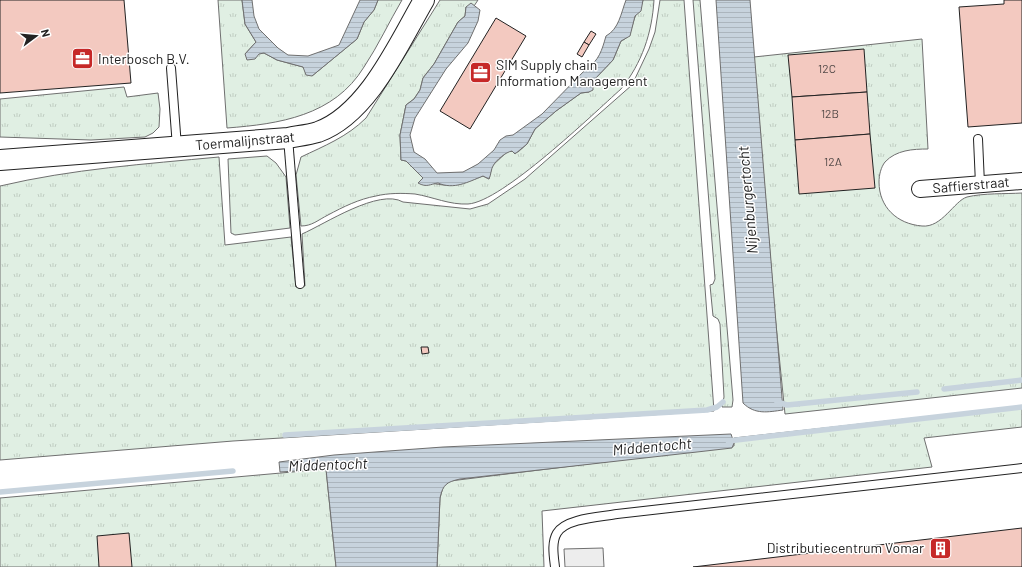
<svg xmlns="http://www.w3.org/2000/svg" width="1022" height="567" font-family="Barlow,sans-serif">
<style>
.grass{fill:url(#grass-tufts);stroke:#6f6f6f}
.parking{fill:#ededed;stroke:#6f6f6f}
.water{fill:url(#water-rules);stroke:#6f6f6f}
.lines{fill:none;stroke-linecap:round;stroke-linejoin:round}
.stream{stroke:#c7d3dd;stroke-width:5.5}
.building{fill:#f3c9c0;stroke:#222}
.service-casing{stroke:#222;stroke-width:10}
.minor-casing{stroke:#222;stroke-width:18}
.tertiary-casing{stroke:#222;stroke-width:22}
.service{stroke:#fff;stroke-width:8}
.minor{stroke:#fff;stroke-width:16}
.tertiary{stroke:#fff;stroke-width:20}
.labels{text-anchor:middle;stroke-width:3;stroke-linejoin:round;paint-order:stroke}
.number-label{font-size:12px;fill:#564c4a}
.poi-label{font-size:14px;fill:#222;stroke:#fff;text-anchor:start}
.street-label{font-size:14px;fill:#222;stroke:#fff}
.water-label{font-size:15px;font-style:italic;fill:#222;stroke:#fff}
</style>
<defs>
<pattern id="grass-tufts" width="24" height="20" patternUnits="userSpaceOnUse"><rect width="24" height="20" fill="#e0efe3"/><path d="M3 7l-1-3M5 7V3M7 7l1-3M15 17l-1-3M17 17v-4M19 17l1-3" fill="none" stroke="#c0cdc2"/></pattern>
<pattern id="water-rules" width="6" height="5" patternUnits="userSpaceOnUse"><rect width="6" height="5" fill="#c7d3dd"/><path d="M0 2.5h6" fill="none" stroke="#abb5bd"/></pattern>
</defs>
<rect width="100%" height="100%" fill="#fff"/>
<g class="grass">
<path d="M218,0H242L245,24L256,42L245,54L264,53L277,60L303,67L312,76L357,39L364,22L374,10L378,0H402C389,22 378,46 364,67C334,116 279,124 227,128Z"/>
<path d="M440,0H478L474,6L466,7L465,16L458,22L434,64L423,78L420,90L414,99L406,105L400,135L401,160L406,161L423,178L422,180C447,189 459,185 483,176L489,179L492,166L508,151L518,152L527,144L535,129L556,111L581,93L589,92L594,86L593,81L613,60L621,41C632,37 631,27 635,17C637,11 641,9 643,0H654C652,33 642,63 621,89C593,114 502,202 468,204C450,205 433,197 415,194C402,193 388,193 376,196C359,199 343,207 328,215C318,220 312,226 301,226L296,175L301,157C324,146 347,137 366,118Z"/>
<path d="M660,0H684L714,411L233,441L0,460V186C72,169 145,164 219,157L225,245L291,237L296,287L305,286L302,234C325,224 379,188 403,202L470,209L488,204L525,179L632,85L649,49L655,32Z"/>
<polygon points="693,0 700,0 733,400 732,407 722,407 724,397 720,324 718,319 713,316 710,285 713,284 715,279"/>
<path d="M922,39L928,149C913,149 896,150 885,162C881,167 879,175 879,182C879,207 897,224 922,226C942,228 954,201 967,197C983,193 1006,194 1022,193V388L785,414L775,315L754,57Z"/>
<polygon points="124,87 127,97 158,93 160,109 159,127 153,133 145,137 91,140 0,137 0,99"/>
<polygon points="267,156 276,163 286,177 290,228 235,235 231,233 228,159"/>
<polygon points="1022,406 1022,427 924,438 932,467 542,511 544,567 437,567 440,498 443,487 450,481 734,446 734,438"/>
<polygon points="326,469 336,567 0,567 0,498"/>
</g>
<polygon class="parking" points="603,548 604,567 565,567 564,549"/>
<g class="water">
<polygon points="242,0 252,0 254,16 259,29 278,48 288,55 308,56 339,45 360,0 378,0 374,10 364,22 357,39 312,76 306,75 303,67 277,60 264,53 259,54 255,59 247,60 245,54 256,42 245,24"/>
<path d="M626,0H643L641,11L635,16L630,36L621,41L613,60L593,81V90L589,92L581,93L556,111L535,129L527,144L515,154L512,151C506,152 496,160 493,166C491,169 491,175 489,179L483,176C468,182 454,190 438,183C430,184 427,188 418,183L423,178L406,161L401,160L400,135L406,105L414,99L420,90L423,78L434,64L458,22L465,16L466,7L471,3L480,10L478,21L468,43L446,69L415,118L410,135L414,152L425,159L437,173L463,172L478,164L494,150L500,140L506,136L513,135L542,114L586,69C599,61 602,50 606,36C619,29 621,13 626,0Z"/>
<path d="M716,0H750L783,410C768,412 755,415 743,403Z"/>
<path d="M731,434L734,443L732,448L460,479C447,482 443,484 440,498L437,567H336L326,469L280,472L279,462L334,455L443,447Z"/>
</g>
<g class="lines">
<g class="stream">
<polyline points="944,389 1022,380"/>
<polyline points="777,402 787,405 917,392"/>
<polyline points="285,435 707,410 717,407 723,402"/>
<polyline points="728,441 1022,407"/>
<polyline points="0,492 233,471"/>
</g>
</g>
<g class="building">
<polygon points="0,0 124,0 131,83 0,93"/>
<polygon points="1004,0 1022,0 1022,123 968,127 959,7 1004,4"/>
<polygon points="496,18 526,36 470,129 440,111"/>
<polygon points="591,31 596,34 589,45 584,42"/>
<polygon points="584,42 589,45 582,57 577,54"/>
<polygon points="864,49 867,92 792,97 788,55"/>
<polygon points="867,92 870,134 795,140 792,97"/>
<polygon points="870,134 875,188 799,194 795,140"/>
<polygon points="421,347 428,347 429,353 422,354"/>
<polygon points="1022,528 1022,567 693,567"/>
<polygon points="129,533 132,567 99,567 97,536"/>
</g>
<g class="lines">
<defs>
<g id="service">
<polyline points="171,68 177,147"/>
<polyline points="288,138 300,284"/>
<polyline points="978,139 980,184"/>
<path d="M555,567C554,557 551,543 557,533C566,518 601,517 617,514L1022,468"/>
</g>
<polyline id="minor" points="920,189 1022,181"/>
<path id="tertiary" d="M0,160L288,138C298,136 308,135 318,132C368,114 399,43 424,0"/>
</defs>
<use href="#service" class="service-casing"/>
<use href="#minor" class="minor-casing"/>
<use href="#tertiary" class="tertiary-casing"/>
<use href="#service" class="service"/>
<use href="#minor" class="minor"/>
<use href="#tertiary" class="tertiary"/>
</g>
<defs>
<symbol id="office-square" viewBox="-11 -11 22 22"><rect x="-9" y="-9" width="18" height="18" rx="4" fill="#c62828" stroke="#fff"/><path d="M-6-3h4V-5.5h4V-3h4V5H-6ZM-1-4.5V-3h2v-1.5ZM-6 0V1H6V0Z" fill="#fff"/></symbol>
<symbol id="building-square" viewBox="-11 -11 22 22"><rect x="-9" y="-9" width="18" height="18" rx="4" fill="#c62828" stroke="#fff"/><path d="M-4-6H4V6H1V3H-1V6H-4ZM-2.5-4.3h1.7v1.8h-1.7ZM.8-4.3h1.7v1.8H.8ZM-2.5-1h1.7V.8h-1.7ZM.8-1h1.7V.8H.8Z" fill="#fff"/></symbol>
</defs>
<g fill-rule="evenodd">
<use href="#office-square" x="70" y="46" width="25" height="25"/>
<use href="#office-square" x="468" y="60" width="25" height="25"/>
<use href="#building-square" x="928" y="536" width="25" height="25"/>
</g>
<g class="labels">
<g class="number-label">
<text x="827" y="73">12C</text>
<text x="830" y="118">12B</text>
<text x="833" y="166">12A</text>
</g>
<g class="poi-label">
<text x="98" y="64">Interbosch B.V.</text>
<text x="496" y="70">SIM Supply chain<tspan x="496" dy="16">Information Management</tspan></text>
<text x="924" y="553" text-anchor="end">Distributiecentrum Vomar</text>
</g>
<g class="street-label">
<text transform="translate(245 141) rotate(-5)" y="5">Toermalijnstraat</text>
<text transform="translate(971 185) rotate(-5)" y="5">Saffierstraat</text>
</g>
<g class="water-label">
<text transform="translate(748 200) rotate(-95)" y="5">Nijenburgertocht</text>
<text transform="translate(652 447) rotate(-5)" y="5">Middentocht</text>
<text transform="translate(328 465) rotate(-2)" y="5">Middentocht</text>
</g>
</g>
<g transform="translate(36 36) rotate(74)" stroke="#ffffff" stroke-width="3" paint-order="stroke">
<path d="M0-3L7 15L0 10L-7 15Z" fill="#222222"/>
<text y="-6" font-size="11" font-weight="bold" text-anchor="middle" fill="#222222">N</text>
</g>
</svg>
